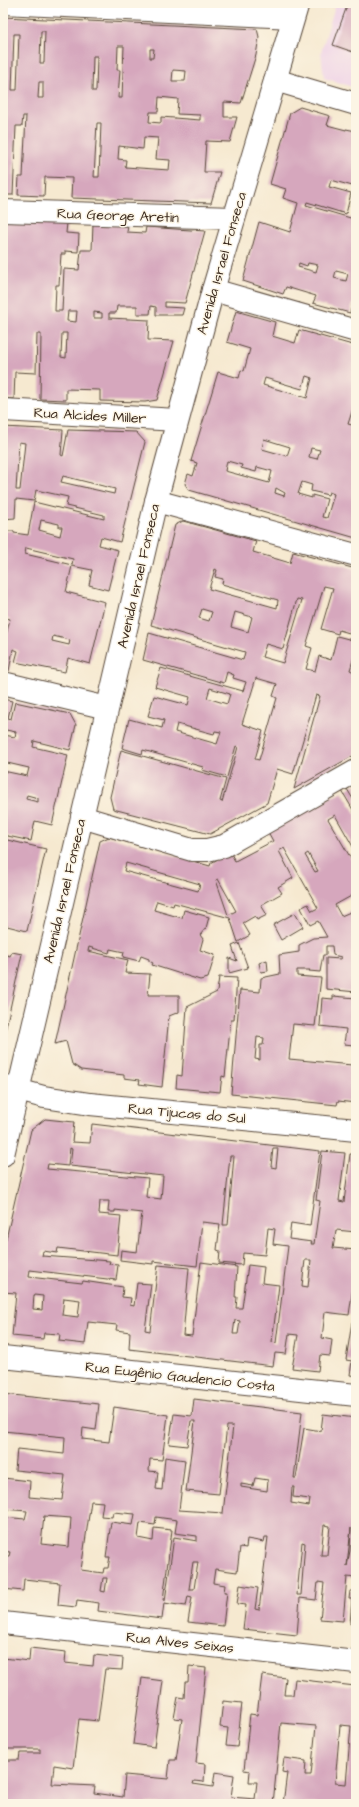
<svg xmlns="http://www.w3.org/2000/svg" width="359" height="1807" font-family="'Architects Daughter',sans-serif">
<style>
.built{fill:#eed0e8}
.building{fill:#d6a7bd;fill-rule:evenodd}
.lines{fill:none;stroke-linecap:round;stroke-linejoin:round}
.minor-casing{stroke:#574739;stroke-width:24}
.tertiary-casing{stroke:#574739;stroke-width:24}
.minor{stroke:#fff;stroke-width:22}
.tertiary{stroke:#fff;stroke-width:22}
.labels{text-anchor:middle;stroke-width:3;stroke-linejoin:round;paint-order:stroke}
.street-label{font-size:14px;fill:#3b2a1e;stroke:#fcf5e5}
</style>
<rect width="100%" height="100%" fill="#fcf5e5"/>
<filter id="ink" filterUnits="userSpaceOnUse"><feTurbulence type="fractalNoise" baseFrequency=".025" numOctaves="2"/><feDisplacementMap in="SourceGraphic" scale="8" xChannelSelector="R" yChannelSelector="G"/><feConvolveMatrix kernelMatrix="1 2 1 2 8 2 1 2 1" color-interpolation-filters="sRGB"/></filter>
<filter id="wash" filterUnits="userSpaceOnUse"><feTurbulence type="fractalNoise" baseFrequency=".012" numOctaves="4" result="noise"/><feDisplacementMap in="SourceGraphic" scale="16" xChannelSelector="R" yChannelSelector="G"/><feGaussianBlur stdDeviation="0.9" result="paint"/><feColorMatrix in="noise" values="0 0 0 0 0 0 0 0 0 0 0 0 0 0 0 0 0 1.4 0 .05"/><feComposite in="paint" operator="in"/></filter>
<g filter="url(#wash)">
<rect width="100%" height="100%" fill="#f6e9d0"/>
<polygon class="built" points="336,3 356,3 356,88 324,78 321,52"/>
<g id="blocks">
<g class="building">
<polygon points="348,3 356,3 356,53 333,45"/>
<path d="M3,17L257,29L259,37L256,55L241,103L224,102V117H237L230,142L206,141L204,172H220L211,203L71,198L72,178L45,177L44,196L18,195L19,177H23L26,116H23L22,126H16L13,195H3ZM41,31H45L44,63H40ZM14,34H19L17,90H12ZM118,46H124L122,98H118L120,70H117ZM150,49H154L153,58H150ZM93,56H97L96,91H92ZM173,70L186,71L185,81H172ZM39,82H43V98H38ZM159,97L178,99L177,114L200,115V120L161,117V123L149,122L150,112H158ZM97,123H101L99,177H94ZM144,137L158,138L156,159L170,160L169,170L125,167L126,160L118,159L119,146L143,149Z"/>
<path d="M300,107L330,116L327,125L346,130V129L356,131V187L331,180L329,187L351,193L346,214L307,202L306,205L354,219L356,213V304L353,303L350,313L313,303L316,296L286,287L283,294L243,281L259,222L290,232L298,203L283,198L286,189L270,184L290,113ZM299,263L307,266L308,263L318,265L316,272L298,267ZM336,271L348,274L346,281L334,278Z"/>
<path d="M3,220L67,223L66,233L79,234L78,252L65,251V254H61L59,285H56L55,311H62L64,269L79,270L81,250H92L93,224L128,226L127,232L145,233L146,227L205,231L185,303L165,302V307L184,308L182,315H156V307L151,306L150,314H137V306H117L116,313H109V318L149,320L148,340L174,341L157,400L145,402L100,401V390L66,389V400L40,399L41,334H37L36,373L15,372L14,399L3,398ZM68,311H77L76,322L67,321ZM94,312L102,313V318H94ZM62,333H67L66,358L61,357Z"/>
<path d="M236,311L275,322L272,336L295,343L299,330L356,346V399L348,424L356,426V538L189,490L185,484L188,474L193,476L197,463L191,461L218,372L239,378L241,370L244,371L250,349L227,342ZM306,376L312,378L307,398L263,385L265,378L302,389ZM264,439L290,447L287,456L262,449ZM311,448L320,450L317,459L309,457ZM227,461L242,465L241,468L256,472L257,467L272,471L269,483L225,471ZM302,482L312,485L311,491L328,495L329,492L334,494L327,518L322,517L327,499L312,495V498L298,494ZM276,488L285,493L284,496L275,493Z"/>
<path d="M3,427L63,430L61,455L63,456L68,430L136,432L145,442L120,542L101,537L99,545L118,550L108,590L89,585L92,570L72,566L66,592L105,602L90,664L68,658L65,672L15,662L18,651L13,649L9,671L3,670V648L10,619L4,617L3,621V531H14V533L28,535L34,502L104,519V515L66,506L68,497L36,490L34,501L16,499L15,518L3,519ZM19,442L25,443L20,490H16ZM63,476L115,489L114,494L61,482ZM41,520L59,524V527H62L60,536L39,530ZM26,548L73,559L72,565L25,554ZM53,636L70,640L69,645L52,641Z"/>
<path d="M183,521L256,541L253,552L290,563L293,552L356,569V635L339,630L338,634L321,629L333,588L324,586L306,646L312,648L306,669L315,671L319,656L331,660L337,636L356,641V650L350,670L356,673V754L294,789L320,696L316,695L293,774L277,769L267,803L210,834L113,809L110,797L121,750L226,779L220,801L222,802L238,747L236,746L227,777L202,770L203,767L143,750L142,754L122,748L129,719L162,728L164,720L148,716L154,696L188,705L190,697L155,687L161,668L243,691L246,682L233,678L234,675L227,672L224,683L143,660L149,633L243,660L245,652L151,625L175,525ZM215,569L217,570L215,577L223,579L222,584L278,600L277,608L209,589ZM297,599L302,600L283,663L262,657L266,644L283,649ZM202,609L212,612L209,621L199,618ZM235,612L252,617L248,632L231,627ZM256,678L277,684L273,696L277,698L259,760L255,759L263,731L242,724ZM210,688L230,694L227,704L207,698ZM177,724L214,734L215,731L221,732L217,744L175,732Z"/>
<path d="M3,699L12,701L8,718L11,719L15,702L70,714L76,725L70,750L34,741L33,747L68,755L52,825L35,821L31,841L3,835V771L27,776L29,768L3,762ZM6,730L16,732L15,737L4,735ZM27,795L38,798V802L26,799Z"/>
<polygon points="356,784 356,804 347,789"/>
<path d="M342,791L356,815V852L335,815L328,819L353,862L356,861V900L353,895L335,905L341,916L355,910L356,911V992L326,989V958L341,959V957L333,955L332,946H326V955H323L320,972L309,971L310,970H297V976L321,978L315,1026L293,1024L289,1059L352,1065L354,1045L344,1044L346,1029L320,1026L322,998L333,999V996L356,998V1082H354L353,1086L356,1087V1103L338,1101L337,1105L231,1094L240,990L260,992L261,978L280,974L279,955L299,952V945L313,938L327,937L318,921L310,925L301,908L308,904L312,911L318,908L284,848L279,851L293,878L278,887L282,893L261,905L267,915L257,920L255,916L243,923L250,935L238,942L230,918L174,903L173,906L157,901L154,910L182,918L184,910L209,917L206,928L200,935L203,939L200,950L215,955L208,978L200,980L152,965L153,963L149,961V959L141,956L139,961L123,957L124,952L110,949L109,953L89,947L88,951L128,960L125,973L150,974L148,995H179V1012L169,1016L162,1087L139,1084L140,1080L124,1078V1075L81,1070L72,1064L66,1041L55,1044L100,841L109,837L210,866L211,863L230,852L235,861L273,841L268,832ZM308,853L318,871L315,872L305,855ZM126,863L200,884L198,891L124,871ZM218,879L236,911L228,915L216,880ZM257,1037L264,1038L263,1045H260V1060L255,1059Z"/>
<polygon points="3,839 46,849 27,931 3,925"/>
<polygon points="295,913 303,927 281,940 273,925"/>
<polygon points="239,943 248,968 229,973 229,958 237,961 232,946"/>
<polygon points="12,952 22,954 4,1036 3,954 10,956"/>
<polygon points="267,960 268,971 261,972 259,963"/>
<polygon points="219,977 237,978 234,1020 231,1020 225,1077 222,1076 220,1092 176,1088 177,1075 182,1076 187,1007 217,992"/>
<path d="M45,1119L74,1122L72,1142L90,1143L92,1124L320,1151L310,1226L291,1223L289,1239L312,1242L311,1244H314L320,1201L316,1200L322,1151L345,1153L339,1201L344,1202L350,1154H356V1232L336,1230L333,1248L356,1250V1266L349,1315L325,1312L322,1338L332,1340L330,1356L320,1355L318,1371L292,1368L298,1335L289,1334L286,1354L275,1353L273,1366L129,1349L130,1332L116,1330L117,1325L88,1322L85,1344L59,1341L60,1334L44,1333L43,1339L12,1336L16,1293L3,1292V1252L31,1130ZM70,1148L72,1149L70,1166L163,1176L161,1199L146,1197L148,1178L47,1169L48,1164L68,1166ZM273,1148H278L276,1168L271,1167ZM230,1156H234L228,1225H223ZM100,1201H109L108,1212H115V1210L142,1213L137,1252L121,1250L120,1260L153,1264V1261L197,1266L202,1222L220,1224L217,1250L220,1251L219,1263L242,1265L243,1253L265,1255L268,1228L275,1229L273,1244L288,1246L276,1343L272,1342L279,1285L262,1283L264,1267L248,1265L242,1308H236L237,1297H235L237,1267L201,1262L192,1336L183,1335L189,1268L158,1265L150,1331L145,1330L151,1284L137,1283L134,1306L130,1305L131,1298L122,1297L123,1287L83,1281L82,1283L29,1277L30,1270L116,1280L118,1265L109,1264L110,1261L42,1256L43,1251L57,1253L58,1248L117,1255L121,1216L99,1214ZM305,1260H311L308,1287L302,1286ZM34,1295L43,1296L42,1310L33,1309ZM64,1298L80,1300L78,1317L62,1315ZM235,1320L240,1321L238,1334H233Z"/>
<polygon points="355,1316 356,1316 356,1376 350,1375 352,1361 346,1360 352,1322 354,1323"/>
<path d="M3,1394L99,1404L96,1430L83,1428L82,1439L109,1442L114,1407L168,1415L162,1460L150,1459L149,1471L158,1472L156,1489L162,1490L165,1457L185,1460L179,1510L223,1513L233,1426H227L219,1494L186,1491L195,1421H191L187,1446L169,1444L174,1414L192,1416L194,1399L302,1412L294,1478H296L304,1428L321,1431L323,1414L356,1418V1578L347,1577L343,1621L320,1619L324,1583L318,1582L316,1600L300,1598L297,1635L243,1629L246,1605L237,1604L240,1585L258,1588L255,1609L259,1610L268,1537H265L264,1542L247,1539L246,1548L240,1547L237,1572L215,1569L213,1583L225,1585L224,1592H227L223,1626L188,1622L192,1597L188,1596L186,1606L164,1603L162,1619L98,1611L99,1603L77,1600L76,1607L58,1605L60,1583L24,1579L23,1591L3,1589V1556H9L10,1552L3,1551V1517L25,1519L27,1511L3,1509V1478L30,1481L29,1497L62,1500L65,1475L15,1470L17,1449L64,1454L65,1437L3,1431ZM255,1478L268,1480L267,1491L241,1487V1484L253,1486ZM292,1487H294L293,1497L310,1499L309,1506L291,1503ZM91,1501L103,1502L101,1516L112,1517L113,1512L135,1514L133,1525L111,1522L106,1557H110L109,1562L108,1568H104L103,1573L81,1570ZM44,1516L71,1518L69,1547L41,1544ZM156,1517L177,1520L175,1533L197,1536V1541L174,1537L165,1601L163,1600L172,1530L154,1528L153,1541L138,1538L140,1523L155,1525ZM324,1525L330,1526L327,1555H321ZM351,1528L350,1551L347,1566ZM302,1542L305,1543L301,1595H297ZM193,1562H198L194,1589H189ZM103,1578H107L105,1592L101,1591Z"/>
<polygon points="355,1580 356,1580 356,1624 350,1624 352,1599 349,1599 350,1591 354,1591"/>
<path d="M30,1648L66,1652L65,1663L93,1666L94,1655L123,1658L122,1670L105,1669L98,1721L79,1719L73,1768L54,1765L52,1784L95,1786L94,1793L123,1797L125,1775L168,1779L170,1760H176L182,1719L174,1718L178,1697L184,1698L185,1682H188L189,1666L206,1668L196,1763L205,1764L204,1782L194,1781L193,1784L213,1787L215,1772L234,1775L231,1797L255,1799L257,1782H249L250,1771L244,1770L250,1714L257,1715L262,1675L286,1678L284,1695H293L295,1679L355,1686L356,1804H283L287,1773L282,1772L284,1758L306,1761L305,1775H311L316,1726L281,1723L273,1804L20,1803V1804H3V1760H19L20,1753H40V1749H3V1658L29,1661ZM340,1725L351,1726L346,1784L335,1783Z"/>
<polygon points="142,1678 163,1681 154,1747 133,1744"/>
<polygon points="223,1701 242,1703 237,1747 226,1746 228,1728 220,1727"/>
</g>
</g>
</g>
<g filter="url(#ink)">
<use href="#blocks" fill-opacity="0" stroke="#574739" stroke-width="1"/>
<g class="lines">
<defs>
<g id="minor">
<polyline points="3,3 293,17"/>
<polyline points="275,80 356,104"/>
<polyline points="3,211 234,218"/>
<polyline points="213,290 356,331"/>
<polyline points="3,410 177,420"/>
<polyline points="156,501 356,555"/>
<polyline points="3,683 107,708"/>
<polyline points="82,817 192,850 207,850 224,846 356,771"/>
<polyline points="3,1086 44,1097 90,1104 356,1130"/>
<polyline points="3,1357 356,1395"/>
<polyline points="3,1623 356,1662"/>
</g>
<polyline id="tertiary" points="3,1155 156,501 213,290 298,3"/>
</defs>
<use href="#minor" class="minor-casing"/>
<use href="#tertiary" class="tertiary-casing"/>
<use href="#minor" class="minor"/>
<use href="#tertiary" class="tertiary"/>
</g>
</g>
<g class="labels">
<g class="street-label">
<text transform="translate(118 215) rotate(2)" y="5">Rua George Aretin</text>
<text transform="translate(221 263) rotate(-74)" y="5">Avenida Israel Fonseca</text>
<text transform="translate(90 415) rotate(3)" y="5">Rua Alcides Miller</text>
<text transform="translate(138 576) rotate(-77)" y="5">Avenida Israel Fonseca</text>
<text transform="translate(64 891) rotate(-77)" y="5">Avenida Israel Fonseca</text>
<text transform="translate(187 1113) rotate(5)" y="5">Rua Tijucas do Sul</text>
<text transform="translate(180 1376) rotate(6)" y="5">Rua Eugênio Gaudencio Costa</text>
<text transform="translate(180 1642) rotate(6)" y="5">Rua Alves Seixas</text>
</g>
</g>
<rect width="359" height="1807" fill="none" stroke="#fcf5e5" stroke-width="16"/>
</svg>
